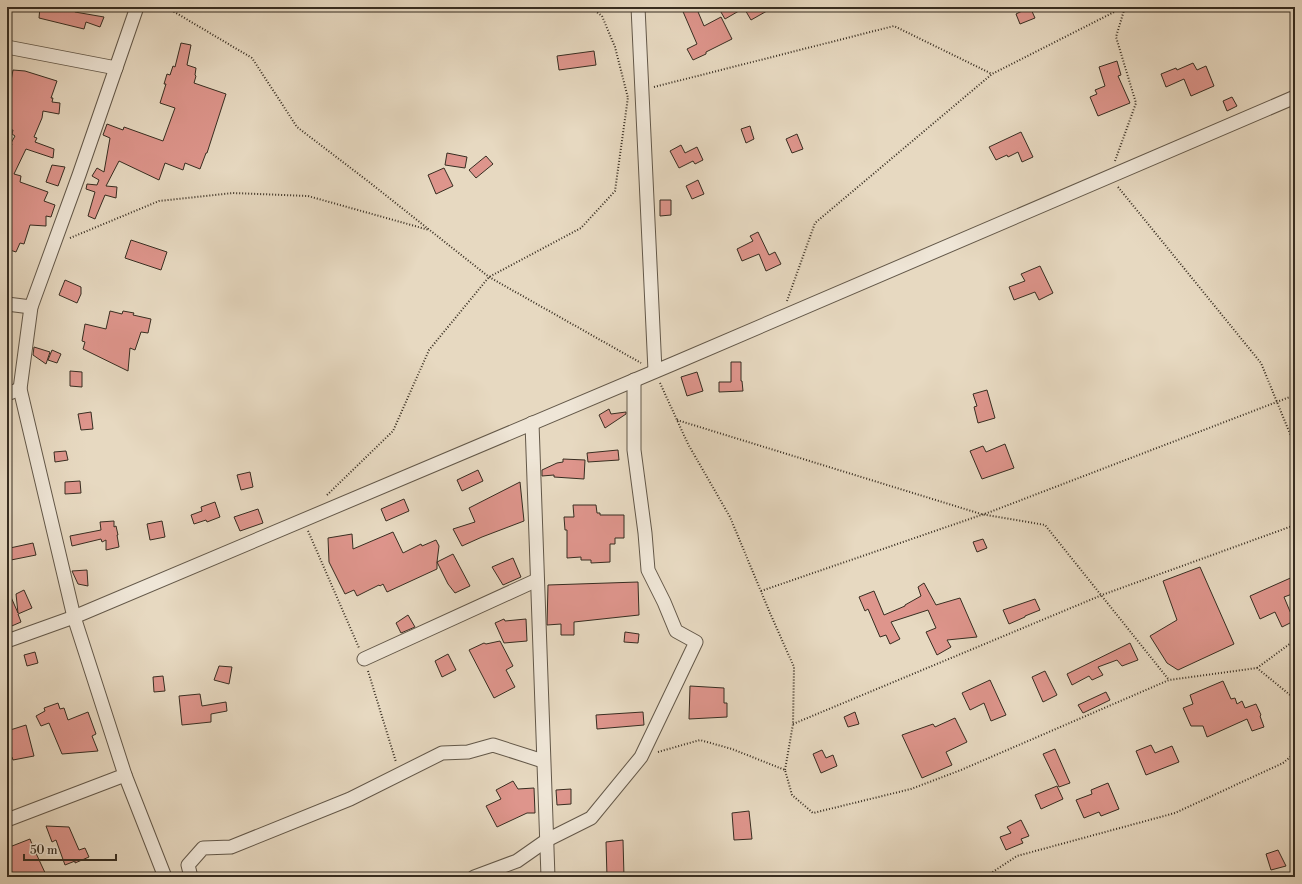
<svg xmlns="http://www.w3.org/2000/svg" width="1302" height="884" font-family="'Libre Bodoni',serif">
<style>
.building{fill:#de958c;stroke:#372d21}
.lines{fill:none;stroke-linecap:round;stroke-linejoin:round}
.street-casing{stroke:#635849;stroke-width:15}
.path{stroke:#372d21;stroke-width:2;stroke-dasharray:1 2;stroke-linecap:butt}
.street{stroke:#efe6d7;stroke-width:13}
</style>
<rect width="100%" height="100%" fill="#e7d9c1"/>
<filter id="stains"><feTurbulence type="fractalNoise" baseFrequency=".005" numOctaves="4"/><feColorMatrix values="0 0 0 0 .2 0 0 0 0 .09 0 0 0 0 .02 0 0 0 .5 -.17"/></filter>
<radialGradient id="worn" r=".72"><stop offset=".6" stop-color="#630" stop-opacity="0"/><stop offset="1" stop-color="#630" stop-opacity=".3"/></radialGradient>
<g class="building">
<polygon points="40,7 56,10 57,7 69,7 75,12 104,17 100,27 86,22 84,29 39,18"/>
<polygon points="681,7 696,7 704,26 721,17 732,39 706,52 706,54 693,60 687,49 697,44"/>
<polygon points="718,7 774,7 751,20 744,8 725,19"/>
<polygon points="1030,7 1035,18 1020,24 1016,14"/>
<polygon points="181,43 191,45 187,65 196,68 195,75 196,76 194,83 226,94 207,153 206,153 200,169 185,163 183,170 165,163 159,180 119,161 106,186 117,187 116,198 105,195 95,219 88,216 95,192 86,189 87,184 97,185 99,180 92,176 97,168 104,172 110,138 103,135 107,124 123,130 124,127 163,141 175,108 160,103 166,84 164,84 167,74 170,75 173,66 175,67"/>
<polygon points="594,51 596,65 559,70 557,56"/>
<polygon points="1117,61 1121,75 1118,76 1130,103 1098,116 1090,97 1097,94 1095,90 1105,86 1099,67"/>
<polygon points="1193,63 1197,70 1206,66 1214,86 1191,96 1184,79 1166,87 1161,74 1176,68 1177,70"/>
<polygon points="13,70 25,71 57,81 51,98 53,98 52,102 60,103 59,114 43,111 42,118 34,137 37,138 35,142 54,149 53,158 26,149 14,174 21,176 20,182 48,192 44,201 55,205 51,217 46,216 46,226 30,225 24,244 20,243 16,252 7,249 7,156 12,144 11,143 15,136 12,134 13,130 7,130 7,91 9,92"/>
<polygon points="1232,97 1237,106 1227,111 1223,101"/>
<polygon points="750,126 754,139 746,143 741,129"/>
<polygon points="1021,132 1033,157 1022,162 1018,152 1008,157 1007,155 996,160 989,147"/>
<polygon points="797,134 803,149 792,153 786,139"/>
<polygon points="681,145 685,153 697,147 703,160 695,164 693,161 679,168 670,151"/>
<polygon points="447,153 467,157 465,168 445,165"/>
<polygon points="486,156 493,164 476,178 469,170"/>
<polygon points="52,165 65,167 58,186 46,182"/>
<polygon points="444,168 453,186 436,194 428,175"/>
<polygon points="698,180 704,194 692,199 686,186"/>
<polygon points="660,200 671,200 671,215 660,216"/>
<polygon points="758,232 769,255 775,252 781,264 766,271 759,254 742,261 737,249 753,241 750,236"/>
<polygon points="131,240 167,252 161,270 125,258"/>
<polygon points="1040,266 1053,293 1039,300 1035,292 1014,300 1009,287 1025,281 1021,274"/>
<polygon points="65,280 81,287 81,294 77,303 59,295"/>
<polygon points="110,311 122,314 123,311 134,313 133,315 151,319 148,333 141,332 135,350 130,348 128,371 83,349 85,342 82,341 85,324 106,329"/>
<polygon points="34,347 50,352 46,364 33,355"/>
<polygon points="52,350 61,354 57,363 48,360"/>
<polygon points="731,362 741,362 741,381 742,381 743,391 719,392 719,382 731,382"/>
<polygon points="70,371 82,372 82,387 70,386"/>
<polygon points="697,372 703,391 687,396 681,377"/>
<polygon points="987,390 995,418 978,423 974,407 977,406 973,394"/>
<polygon points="609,409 611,414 626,412 626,414 605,428 599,415"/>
<polygon points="91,412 93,429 81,430 78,414"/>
<polygon points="1005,444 1014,468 982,479 970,451 983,446 986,452"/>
<polygon points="618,450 619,460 588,462 587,453"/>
<polygon points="66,451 68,460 55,462 54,452"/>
<polygon points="563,459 585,460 584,479 554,477 554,475 542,476 542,470 557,463 563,462"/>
<polygon points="478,470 483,481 462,491 457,480"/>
<polygon points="250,472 253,487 241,490 237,475"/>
<polygon points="80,481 81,493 65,494 65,482"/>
<polygon points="520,482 524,521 482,537 462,546 453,529 475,522 469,508"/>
<polygon points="404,499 409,511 386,521 381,509"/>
<polygon points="215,502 220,517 207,522 206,520 194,524 191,515 202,511 201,507"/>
<polygon points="573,505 596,505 597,513 600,513 600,515 624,515 624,538 615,538 615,544 610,544 610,562 591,563 591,560 581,560 581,557 567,558 567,530 565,530 564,517 574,517"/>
<polygon points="258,509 263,523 240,531 234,517"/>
<polygon points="114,521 114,527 116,526 118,535 117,535 119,547 106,550 106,540 102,542 101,539 72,546 70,536 101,530 100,522"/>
<polygon points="162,521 165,537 150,540 147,524"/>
<polygon points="393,532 403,553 421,544 422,546 436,540 439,546 437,562 453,554 470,586 455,593 448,584 437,562 437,569 387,592 383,584 380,586 379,585 357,596 354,590 345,594 329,562 328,538 352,534 353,549"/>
<polygon points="983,539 987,548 977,552 973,542"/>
<polygon points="33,543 36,555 11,560 10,548"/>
<polygon points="513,558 521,577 503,585 492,567"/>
<polygon points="1200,567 1234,644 1178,670 1167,663 1150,636 1177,620 1163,581"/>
<polygon points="87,570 88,586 78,584 72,571"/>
<polygon points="1295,576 1295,593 1284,597 1294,621 1282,627 1275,612 1260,619 1250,596"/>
<polygon points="638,582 639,615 574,622 574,635 561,635 561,624 547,625 548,585"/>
<polygon points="924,583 936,605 960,598 977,637 947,640 951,647 937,655 926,632 936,628 928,610 891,622 900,639 890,644 886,635 880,637 868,609 865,611 859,597 874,591 884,615 905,606 905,605 921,596 918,587"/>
<polygon points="7,588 18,613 16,594 24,590 32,608 18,614 21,622 7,628"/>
<polygon points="1035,599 1040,610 1025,616 1025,617 1009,624 1003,610"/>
<polygon points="408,615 415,627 401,633 396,623"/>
<polygon points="504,619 505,621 526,619 527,641 504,643 495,623"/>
<polygon points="625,632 639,634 638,643 624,642"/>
<polygon points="500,641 513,666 506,670 515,687 494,698 469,650 484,643 486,644"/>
<polygon points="1130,643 1138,660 1122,666 1117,660 1098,667 1103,675 1092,680 1089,676 1072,685 1067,674"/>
<polygon points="35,652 38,663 27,666 24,655"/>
<polygon points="448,654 456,670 442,677 435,661"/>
<polygon points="219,666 232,667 229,684 214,680"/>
<polygon points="1045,671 1057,695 1043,702 1032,677"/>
<polygon points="163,676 165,691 154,692 153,677"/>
<polygon points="990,680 1006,715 991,721 984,703 970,710 962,693"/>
<polygon points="1223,681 1231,699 1235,698 1237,704 1242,701 1245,708 1256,704 1261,715 1260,716 1264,727 1252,731 1247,719 1207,737 1203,726 1191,726 1183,708 1193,704 1190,695"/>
<polygon points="690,686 724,688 724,703 727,703 727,717 689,719"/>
<polygon points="1106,692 1110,700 1083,713 1078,705"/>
<polygon points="200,694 202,706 226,702 227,711 211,714 211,722 182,725 179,696"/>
<polygon points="58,703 60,709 64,708 68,720 88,712 96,734 92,736 98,751 62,754 49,723 41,726 36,716 45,711 44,708"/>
<polygon points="643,712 644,725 597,729 596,715"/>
<polygon points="855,712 859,724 848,727 844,717"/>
<polygon points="955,718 967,742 946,752 952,765 922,778 902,735 933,724 935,727"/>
<polygon points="26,725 34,756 13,760 12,757 9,758 7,752 7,731"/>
<polygon points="1151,745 1155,753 1172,746 1179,762 1146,775 1136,751"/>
<polygon points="1055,749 1070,783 1059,787 1043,754"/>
<polygon points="822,750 826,758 833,755 837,766 821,773 813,754"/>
<polygon points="513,781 518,789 534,788 535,813 527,813 497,827 486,806 501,799 496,790"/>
<polygon points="1108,783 1119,809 1101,816 1099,812 1084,818 1076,800 1092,794 1091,790"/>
<polygon points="1057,786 1063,799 1041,809 1035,795"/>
<polygon points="571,789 571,804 557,805 556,790"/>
<polygon points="749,811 752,839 734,840 732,813"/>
<polygon points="1021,820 1029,836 1021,839 1023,843 1006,850 1000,837 1011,833 1007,827"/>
<polygon points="46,826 69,827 79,850 85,848 89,857 75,863 75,861 65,865 56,840 52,842"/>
<polygon points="30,839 34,849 47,877 14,877 7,860 7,848"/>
<polygon points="623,840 624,877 607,877 606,842"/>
<polygon points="1278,850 1286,866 1271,870 1266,854"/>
</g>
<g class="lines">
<defs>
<g id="street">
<polyline points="137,7 79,175 31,307 20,389 74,617 125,775 165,877"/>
<polyline points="638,7 655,371"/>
<polyline points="7,47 116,68"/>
<polyline points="7,304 31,307"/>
<polyline points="7,394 20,389"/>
<polyline points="532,423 548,877"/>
<polyline points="7,641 74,617 675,363 1295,97"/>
<polyline points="364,659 537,580"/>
<polyline points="7,820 125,775"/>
<polyline points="191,877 188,865 203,848 231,847 350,799 442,753 468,752 493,745 543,761"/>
<polyline points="474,877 517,861 547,840 591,818 641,757 696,642 676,631 664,602 648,570 645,533 634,450 634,380"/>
</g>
</defs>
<use href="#street" class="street-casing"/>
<g class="path">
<polyline points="166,7 252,58 297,127 369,182 489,277 641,363"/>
<polyline points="590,7 602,16 615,47 628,98"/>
<polyline points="654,87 894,26 992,74"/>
<polyline points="1115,161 1136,103 1116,37 1125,7"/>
<polyline points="1118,187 1261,363 1295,446"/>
<polyline points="70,238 159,201 233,193 308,196 429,230"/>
<polyline points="787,301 815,223 992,74 1124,7"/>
<polyline points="660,383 688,444 730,517 770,613 794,667 793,724 785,770"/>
<polyline points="677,420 981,514 1045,525 1169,680"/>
<polyline points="327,495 393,431 429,350 489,277 581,228 615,191 628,97"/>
<polyline points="308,531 359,648"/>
<polyline points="761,591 990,512 1295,395"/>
<polyline points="1257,668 1295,640"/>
<polyline points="368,671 396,762"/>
<polyline points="793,724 1102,595 1295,525"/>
<polyline points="658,752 700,740 732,749 785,770 792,795 813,813 911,789 961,770 1169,680 1257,668 1295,699"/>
<polyline points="985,877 1017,856 1175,813 1283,763 1295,753"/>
</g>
<use href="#street" class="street"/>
</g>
<rect width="1302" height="884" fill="none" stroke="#e7d9c1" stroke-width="24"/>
<rect x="8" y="8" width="1286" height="868" fill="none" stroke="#372d21" stroke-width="2"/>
<rect x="12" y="12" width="1278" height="860" fill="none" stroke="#372d21"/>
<path d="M24 854v6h92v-6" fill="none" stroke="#372d21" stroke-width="2"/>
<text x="30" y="854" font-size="12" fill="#372d21" stroke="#efe6d7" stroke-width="3" paint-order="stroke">50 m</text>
<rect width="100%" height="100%" filter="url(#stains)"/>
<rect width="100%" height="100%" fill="url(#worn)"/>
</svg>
